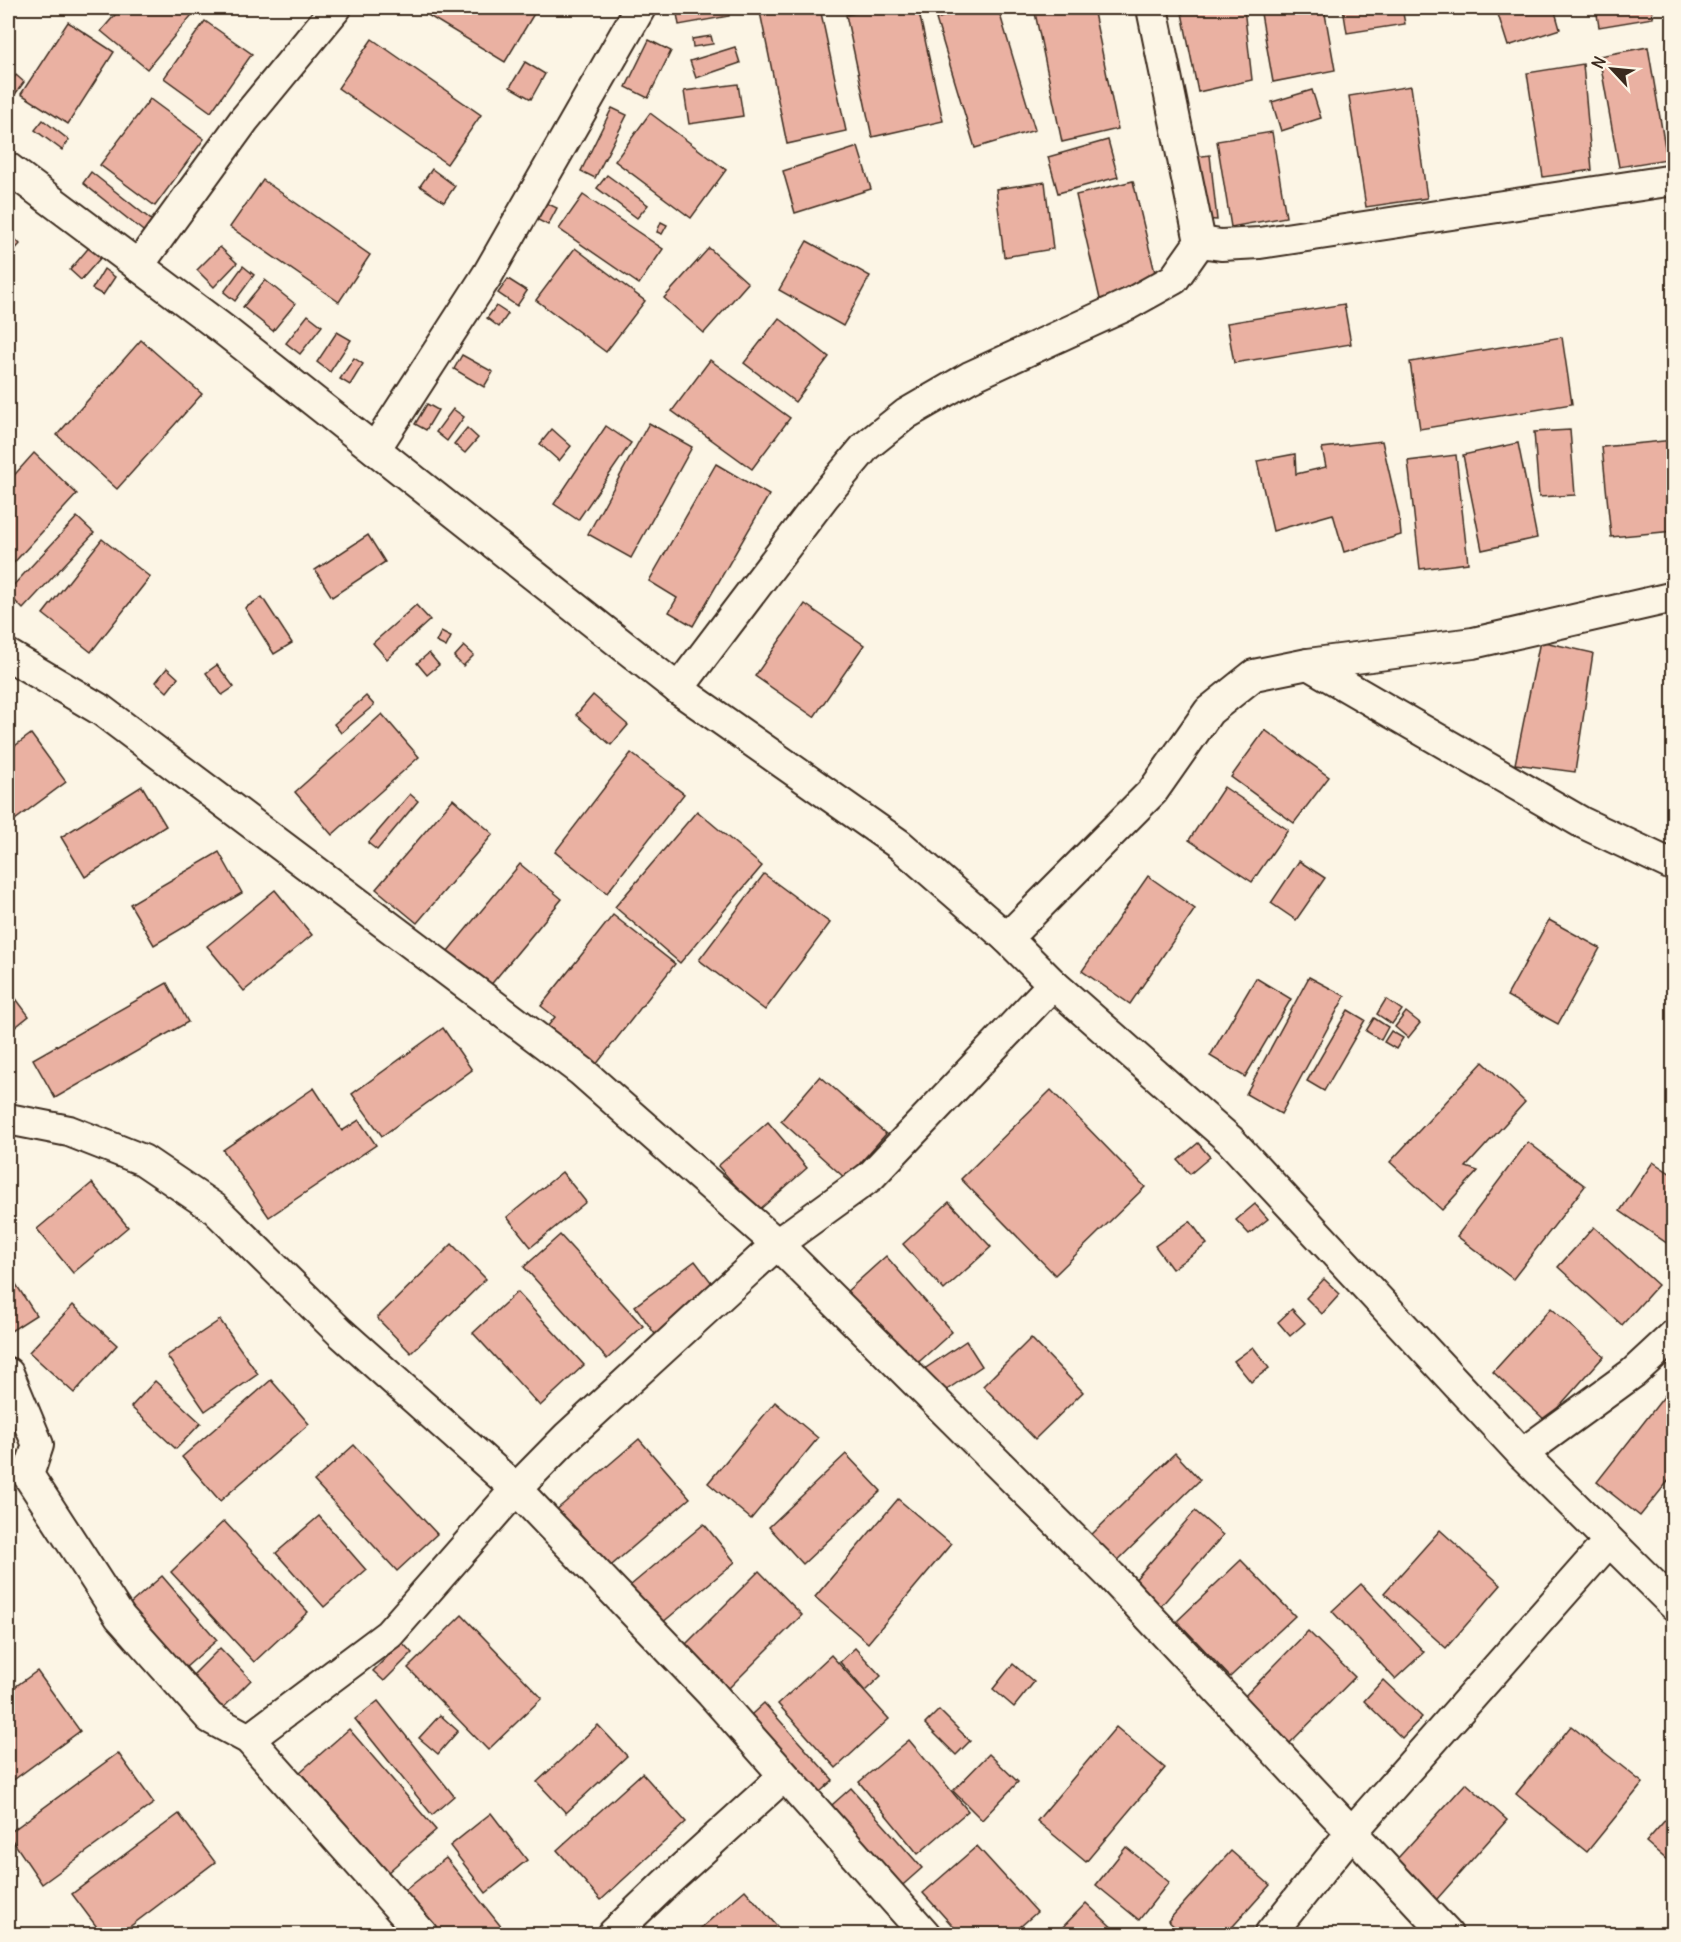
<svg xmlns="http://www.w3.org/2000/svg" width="1681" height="1942" font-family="Delius,sans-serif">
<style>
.building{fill:#eab1a2;stroke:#3b2a1e;stroke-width:1.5}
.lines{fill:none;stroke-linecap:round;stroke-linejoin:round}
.street-casing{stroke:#3b2a1e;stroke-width:34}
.street{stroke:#fcf5e5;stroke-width:30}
</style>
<rect width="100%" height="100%" fill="#fcf5e5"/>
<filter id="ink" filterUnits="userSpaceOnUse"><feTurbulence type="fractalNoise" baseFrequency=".0167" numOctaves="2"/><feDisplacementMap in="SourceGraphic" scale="12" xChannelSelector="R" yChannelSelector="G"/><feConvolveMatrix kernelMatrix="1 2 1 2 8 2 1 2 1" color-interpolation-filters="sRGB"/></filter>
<g filter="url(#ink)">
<g class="building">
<polygon points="121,8 193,8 196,10 147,69 101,31"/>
<polygon points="416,8 527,8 535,12 505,62"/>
<polygon points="676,8 728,8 729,16 679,25"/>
<polygon points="780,8 820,8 846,131 787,144 760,12"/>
<polygon points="879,8 918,8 943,121 872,137 846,15"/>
<polygon points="972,8 998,8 1035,130 975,148 936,19"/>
<polygon points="1034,8 1093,8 1118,129 1062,142"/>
<polygon points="1181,8 1244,8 1252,80 1198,92"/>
<polygon points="1260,8 1324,8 1335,70 1273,82"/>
<polygon points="1343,8 1402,8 1405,24 1347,33"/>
<polygon points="1496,8 1554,8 1560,29 1508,46"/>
<polygon points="1596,8 1652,8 1653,18 1599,27"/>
<polygon points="205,21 252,54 211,112 164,78"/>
<polygon points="68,22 114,52 68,124 21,94"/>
<polygon points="711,36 713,44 693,47 692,39"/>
<polygon points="372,39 481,115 447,164 338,88"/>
<polygon points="649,40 671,51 648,98 626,87"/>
<polygon points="735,47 740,63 696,78 690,61"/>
<polygon points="1648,47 1667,159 1619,167 1599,56"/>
<polygon points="525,62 545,74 531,99 510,87"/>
<polygon points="1583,64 1592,170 1543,177 1527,73"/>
<polygon points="16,75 24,82 8,104 8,86"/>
<polygon points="738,84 743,116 689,124 684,91"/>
<polygon points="1411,86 1427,198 1366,207 1349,96"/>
<polygon points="1312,90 1321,118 1281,131 1272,102"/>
<polygon points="150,99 204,139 155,206 100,165"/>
<polygon points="612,108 627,115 595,178 581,171"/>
<polygon points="650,113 726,170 691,218 615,161"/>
<polygon points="43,120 69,140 62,150 35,130"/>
<polygon points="1272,132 1286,217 1231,227 1217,141"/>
<polygon points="1108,140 1118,177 1058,193 1048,157"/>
<polygon points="858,147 871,189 795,213 783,171"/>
<polygon points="1210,155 1217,220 1201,219 1186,158"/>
<polygon points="432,169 455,186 444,202 420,186"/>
<polygon points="91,172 155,223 147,234 83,183"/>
<polygon points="607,175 648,205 637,218 597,188"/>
<polygon points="263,180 370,255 339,302 230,227"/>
<polygon points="1133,181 1158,285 1100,299 1076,195"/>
<polygon points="1045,182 1053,249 1004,257 996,189"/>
<polygon points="583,195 663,249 639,284 559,229"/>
<polygon points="540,200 557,208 548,225 532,217"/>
<polygon points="661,222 667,225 662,234 657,232"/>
<polygon points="8,232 20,244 8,257"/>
<polygon points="807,241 870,276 843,326 779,290"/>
<polygon points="91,245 103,255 81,280 70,270"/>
<polygon points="220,247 237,263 214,287 197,270"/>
<polygon points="575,248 645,301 606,352 536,300"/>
<polygon points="709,248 748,283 704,333 664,298"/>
<polygon points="243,266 254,275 235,301 224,292"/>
<polygon points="104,269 115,277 103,295 92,289"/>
<polygon points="508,279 527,291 517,306 498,293"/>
<polygon points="265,280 295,304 273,331 243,307"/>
<polygon points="1344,304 1351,344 1234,363 1227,323"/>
<polygon points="496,306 508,314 499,327 487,318"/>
<polygon points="308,315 322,326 300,354 286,343"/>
<polygon points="779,318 829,357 795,402 744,363"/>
<polygon points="337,332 351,340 330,372 317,362"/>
<polygon points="1562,337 1572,404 1420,429 1410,362"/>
<polygon points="141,340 202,394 117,489 57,435"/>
<polygon points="462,355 493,372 484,387 454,369"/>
<polygon points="354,358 363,364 350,385 340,379"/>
<polygon points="710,360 790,418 752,469 672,411"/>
<polygon points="427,404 438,410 426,430 415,424"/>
<polygon points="453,409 464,417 447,441 436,432"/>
<polygon points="649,423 692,447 631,558 588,534"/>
<polygon points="606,426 631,443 578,520 554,504"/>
<polygon points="467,428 478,438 465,453 454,444"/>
<polygon points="552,429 571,446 559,461 540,444"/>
<polygon points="1570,430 1575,495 1539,497 1534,432"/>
<polygon points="1674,440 1674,531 1611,537 1602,447"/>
<polygon points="1382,441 1399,515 1401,535 1344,552 1333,514 1273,531 1257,461 1295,454 1296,474 1326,467 1322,448"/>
<polygon points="1518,443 1537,538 1482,550 1463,455"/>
<polygon points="34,453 77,494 8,569 8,482"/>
<polygon points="1456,455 1468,563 1420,569 1408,461"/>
<polygon points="716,464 769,495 693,626 669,612 677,598 649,581"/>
<polygon points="77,517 94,533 23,609 8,594 8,591"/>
<polygon points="368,535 385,562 332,597 315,570"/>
<polygon points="102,539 150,577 91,652 43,614"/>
<polygon points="262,597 292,643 274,654 245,608"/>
<polygon points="805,604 864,645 814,717 755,676"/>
<polygon points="416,605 430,620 387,659 373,643"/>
<polygon points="441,632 451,637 446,647 436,642"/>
<polygon points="1540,641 1593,653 1575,772 1515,764"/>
<polygon points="464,646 474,655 463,666 454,657"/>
<polygon points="429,653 439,665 427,675 417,663"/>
<polygon points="217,665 234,687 222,695 206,673"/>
<polygon points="167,668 178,678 167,692 156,682"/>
<polygon points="593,695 628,725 611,745 576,715"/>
<polygon points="366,696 374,705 341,733 334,724"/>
<polygon points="382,714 419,757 332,835 295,792"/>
<polygon points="1265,730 1329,777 1294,823 1231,777"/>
<polygon points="31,734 66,782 8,825 8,751"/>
<polygon points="631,753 684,794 607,893 555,852"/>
<polygon points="142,786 166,826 85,877 61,837"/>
<polygon points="1224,787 1288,830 1252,882 1189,840"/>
<polygon points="410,794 418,801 377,850 368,843"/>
<polygon points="453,799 493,834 417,923 376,889"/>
<polygon points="697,811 762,866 680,963 615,907"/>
<polygon points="219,852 242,893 154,945 130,904"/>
<polygon points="1299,861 1325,878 1296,920 1271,903"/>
<polygon points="520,864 562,899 484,993 443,957"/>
<polygon points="764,874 830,923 765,1010 699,960"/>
<polygon points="1148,876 1195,909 1130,1004 1082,971"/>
<polygon points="275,890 312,935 244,991 207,946"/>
<polygon points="613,915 675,964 592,1070 543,1032 555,1017 541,1006"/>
<polygon points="1549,920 1600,948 1558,1024 1507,996"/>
<polygon points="1309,977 1345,996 1281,1114 1246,1094"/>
<polygon points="1256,978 1291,999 1245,1077 1210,1056"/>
<polygon points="167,983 188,1022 55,1098 33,1059"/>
<polygon points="8,988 29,1016 8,1033"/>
<polygon points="1386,999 1402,1010 1392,1024 1377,1014"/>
<polygon points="1348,1010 1365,1020 1324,1091 1307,1081"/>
<polygon points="1406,1012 1420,1023 1408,1038 1395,1027"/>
<polygon points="1374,1018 1388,1027 1381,1040 1366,1031"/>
<polygon points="443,1028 472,1070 382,1136 352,1094"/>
<polygon points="1391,1031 1403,1038 1396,1049 1384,1042"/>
<polygon points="1483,1062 1525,1102 1466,1167 1478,1171 1442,1210 1390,1162"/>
<polygon points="820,1076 886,1134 846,1179 781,1121"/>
<polygon points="314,1088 342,1131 359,1120 376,1145 269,1217 223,1150"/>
<polygon points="1051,1090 1145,1187 1055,1275 961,1179"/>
<polygon points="768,1122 807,1168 758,1211 718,1166"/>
<polygon points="1528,1142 1585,1186 1513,1279 1457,1236"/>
<polygon points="1198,1143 1210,1157 1190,1174 1178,1160"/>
<polygon points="1653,1162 1674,1176 1674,1248 1620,1211"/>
<polygon points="562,1172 586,1202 531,1247 507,1217"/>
<polygon points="92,1183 128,1227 73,1273 37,1229"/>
<polygon points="949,1202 991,1247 944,1290 903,1244"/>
<polygon points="1255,1204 1268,1219 1249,1234 1236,1220"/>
<polygon points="1190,1221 1207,1244 1172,1269 1155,1246"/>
<polygon points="1594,1227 1658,1285 1622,1325 1558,1267"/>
<polygon points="560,1235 643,1326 607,1359 524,1267"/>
<polygon points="452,1244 486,1279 411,1353 377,1318"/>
<polygon points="886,1256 952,1332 911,1369 845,1293"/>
<polygon points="695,1261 718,1291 657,1337 635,1306"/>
<polygon points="8,1272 36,1315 11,1331 8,1325"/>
<polygon points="1324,1279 1340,1294 1322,1314 1306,1298"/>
<polygon points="517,1292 584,1365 540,1406 473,1333"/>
<polygon points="73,1305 117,1345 74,1393 29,1352"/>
<polygon points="1551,1308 1604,1356 1546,1421 1493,1372"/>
<polygon points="1292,1309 1305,1323 1290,1336 1278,1322"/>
<polygon points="220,1320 258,1374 205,1411 167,1356"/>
<polygon points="1031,1338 1083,1392 1035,1439 983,1386"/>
<polygon points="966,1341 982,1366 936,1397 920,1372"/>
<polygon points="1253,1347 1269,1368 1251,1382 1234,1361"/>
<polygon points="271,1380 309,1424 220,1501 182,1457"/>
<polygon points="155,1381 201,1423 176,1449 131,1407"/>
<polygon points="1666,1394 1674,1399 1674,1474 1640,1516 1597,1482"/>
<polygon points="775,1402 818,1438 751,1519 708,1483"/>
<polygon points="639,1439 690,1498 606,1570 555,1511"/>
<polygon points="354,1445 437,1534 397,1571 314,1481"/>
<polygon points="1175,1453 1200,1480 1109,1569 1083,1543"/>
<polygon points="846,1454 881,1491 803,1564 769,1527"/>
<polygon points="898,1499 951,1544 868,1643 815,1597"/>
<polygon points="1195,1511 1223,1535 1161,1606 1134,1581"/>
<polygon points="319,1516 366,1570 324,1607 276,1553"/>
<polygon points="224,1521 308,1612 254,1662 171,1572"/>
<polygon points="704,1524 735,1562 656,1628 625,1590"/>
<polygon points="1440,1530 1501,1585 1446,1648 1384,1593"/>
<polygon points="1241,1560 1295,1616 1230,1677 1177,1621"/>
<polygon points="759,1571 802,1615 720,1697 676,1654"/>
<polygon points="162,1576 217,1640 178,1674 123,1610"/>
<polygon points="1361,1584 1424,1652 1395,1679 1332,1611"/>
<polygon points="462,1615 542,1698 488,1750 408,1668"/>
<polygon points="1308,1631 1355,1677 1283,1750 1236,1705"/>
<polygon points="402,1642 412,1653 384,1681 373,1671"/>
<polygon points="220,1648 251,1680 215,1716 184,1684"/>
<polygon points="855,1648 881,1676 865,1691 840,1662"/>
<polygon points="831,1655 889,1719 836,1768 778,1704"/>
<polygon points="1013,1664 1034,1682 1014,1707 993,1689"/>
<polygon points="37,1671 80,1731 8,1784 8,1692"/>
<polygon points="1383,1680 1422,1717 1402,1738 1364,1701"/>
<polygon points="378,1701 454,1796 432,1815 355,1719"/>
<polygon points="764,1703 833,1780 810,1801 741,1724"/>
<polygon points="939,1710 970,1741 956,1755 925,1724"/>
<polygon points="440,1715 458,1731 438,1754 419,1738"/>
<polygon points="598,1725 627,1756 566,1813 537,1782"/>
<polygon points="1571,1726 1643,1783 1587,1852 1516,1794"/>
<polygon points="1116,1727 1165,1768 1086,1862 1037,1821"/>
<polygon points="349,1729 436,1830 387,1873 300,1772"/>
<polygon points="909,1740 968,1811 918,1854 859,1782"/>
<polygon points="118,1753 154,1803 42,1884 8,1834"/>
<polygon points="989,1754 1018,1782 982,1820 953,1791"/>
<polygon points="642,1773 686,1822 601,1900 557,1850"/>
<polygon points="1466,1783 1507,1820 1429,1908 1387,1870"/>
<polygon points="851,1788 922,1868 896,1891 824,1812"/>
<polygon points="1674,1810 1674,1866 1646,1842"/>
<polygon points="491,1813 527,1860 486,1893 450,1846"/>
<polygon points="179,1814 215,1862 120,1934 102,1934 72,1894"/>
<polygon points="977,1846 1037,1912 1012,1934 960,1934 923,1893"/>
<polygon points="1126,1847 1169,1882 1139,1920 1096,1885"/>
<polygon points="1231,1851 1270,1885 1226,1934 1183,1934 1168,1921"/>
<polygon points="446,1858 507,1934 439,1934 404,1891"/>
<polygon points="745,1890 784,1934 694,1934"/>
<polygon points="1086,1903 1119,1934 1056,1934"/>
</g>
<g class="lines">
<defs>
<g id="street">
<polyline points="8,168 224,330 678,689 900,845 1007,938 1053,984 1230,1140 1522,1454 1674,1605"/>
<polyline points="1200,242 1221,245 1260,243 1674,180"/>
<polyline points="138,266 244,120 336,8"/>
<polyline points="375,449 488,274 640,8"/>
<polyline points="8,655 101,710 581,1071 777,1244 1111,1576 1447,1934"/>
<polyline points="1308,664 1581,822 1674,866"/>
<polyline points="678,689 825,495 866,446 906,414 970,377 1129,304 1174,279 1200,242 1152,8"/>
<polyline points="1007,938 1153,791 1209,711 1254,675 1308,664 1473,643 1674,597"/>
<polyline points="8,1119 69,1131 143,1160 214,1208 340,1332 516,1489 711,1693 925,1934"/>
<polyline points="8,1373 38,1445 28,1475 120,1617 210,1718 249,1739 422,1934"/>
<polyline points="1522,1454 1633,1373 1674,1335"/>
<polyline points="249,1739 389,1634 516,1489 568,1436 777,1244 871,1176 1053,984"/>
<polyline points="613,1934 667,1882 784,1776"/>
<polyline points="1270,1934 1351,1833 1609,1541"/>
</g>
</defs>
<use href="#street" class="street-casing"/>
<use href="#street" class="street"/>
</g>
</g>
<rect width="1681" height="1942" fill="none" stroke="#fcf5e5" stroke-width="30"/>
<rect x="15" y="15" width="1651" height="1912" fill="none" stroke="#3b2a1e" stroke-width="2" filter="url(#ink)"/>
<g transform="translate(1612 69) rotate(296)" stroke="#fcf5e5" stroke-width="4.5" paint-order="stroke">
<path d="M0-4.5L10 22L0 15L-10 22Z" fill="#3b2a1e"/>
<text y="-9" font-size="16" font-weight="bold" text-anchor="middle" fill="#3b2a1e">N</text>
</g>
</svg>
